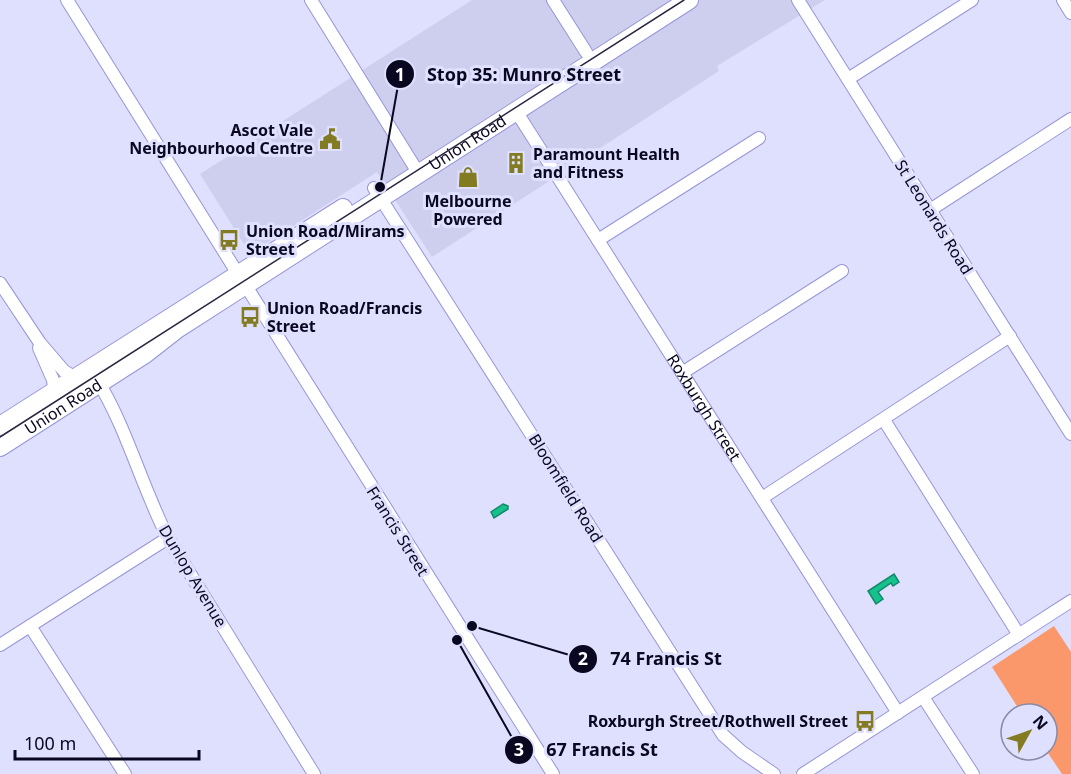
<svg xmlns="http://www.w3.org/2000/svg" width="1071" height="774" font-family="'Noto Sans',sans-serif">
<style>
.built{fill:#cecfee}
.green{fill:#fa976b}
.water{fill:#16c18c;stroke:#12896c;stroke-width:1.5}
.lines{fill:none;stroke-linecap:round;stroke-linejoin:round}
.street-casing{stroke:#9695da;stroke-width:14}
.secondary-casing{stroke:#9695da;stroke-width:20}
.street{stroke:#fff;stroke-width:12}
.secondary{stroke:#fff;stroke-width:18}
.tram{stroke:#2a2741;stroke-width:1.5}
.labels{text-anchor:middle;stroke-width:6;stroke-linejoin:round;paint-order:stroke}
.poi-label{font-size:16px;font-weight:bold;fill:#0a0720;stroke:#dfe0fe;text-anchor:start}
.street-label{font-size:16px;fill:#0a0720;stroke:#dfe0fe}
.leader{fill:none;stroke:#0a0720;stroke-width:2}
.callout-dot{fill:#0a0720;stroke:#dfe0fe;stroke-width:2}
.mark-label{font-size:18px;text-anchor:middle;font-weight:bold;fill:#fff}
.callout-label{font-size:18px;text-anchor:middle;font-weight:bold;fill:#0a0720;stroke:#dfe0fe;stroke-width:6;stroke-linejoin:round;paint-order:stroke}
</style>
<rect width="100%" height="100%" fill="#dfe0fe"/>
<polygon class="built" points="472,0 825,0 717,66 719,71 432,257 377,172 250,254 200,174"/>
<polygon class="green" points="1054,626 1071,652 1071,774 1062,774 1046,750 1047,714 1022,714 992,667"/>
<g class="water">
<polygon points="503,504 508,506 508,509 494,518 491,512"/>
<polygon points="894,574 899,582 893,586 891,583 878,592 883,599 876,604 868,591"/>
</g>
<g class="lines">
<defs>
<g id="street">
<polyline points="67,0 238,274"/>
<polyline points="311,0 419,174"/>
<polyline points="553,0 586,52"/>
<polyline points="798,0 1071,434"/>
<polyline points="1063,0 1071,13"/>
<polyline points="848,79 972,0"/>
<path id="s1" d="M516,111L898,713"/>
<polyline points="374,188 723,735 742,752 774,774"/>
<polyline points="930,210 1071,119"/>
<polyline points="598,240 759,138"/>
<polyline points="0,283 40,343 64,371 79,380"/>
<polyline points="246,286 553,774"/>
<polyline points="39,348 53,380 55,395"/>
<polyline points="682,373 842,271"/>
<path d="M96,378C127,428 141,485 168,538L314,774"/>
<polyline points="884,420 1019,635"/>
<polyline points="762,498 1010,336"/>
<polyline points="30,626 125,774"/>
<polyline points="0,645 168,538"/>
<polyline points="923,697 973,774"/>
<polyline points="803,774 1071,601"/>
</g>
<g id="secondary">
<polyline points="0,426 343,208"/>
<path id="s2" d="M0,447L145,354L177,329L689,0"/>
</g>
</defs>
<use href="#street" class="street-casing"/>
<use href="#secondary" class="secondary-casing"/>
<use href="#street" class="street"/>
<use href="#secondary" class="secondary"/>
<polyline class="tram" points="0,437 684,0"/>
</g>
<defs>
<symbol id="civic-bare" viewBox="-9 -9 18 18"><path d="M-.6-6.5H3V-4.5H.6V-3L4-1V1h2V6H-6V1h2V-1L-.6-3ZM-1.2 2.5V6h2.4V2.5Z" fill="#837b22" stroke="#dfe0fe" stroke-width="2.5" paint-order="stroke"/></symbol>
<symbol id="building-bare" viewBox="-9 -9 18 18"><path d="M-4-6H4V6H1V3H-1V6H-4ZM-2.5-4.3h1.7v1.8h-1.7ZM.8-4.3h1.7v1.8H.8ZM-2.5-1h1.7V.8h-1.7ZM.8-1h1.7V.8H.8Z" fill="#837b22" stroke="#dfe0fe" stroke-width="2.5" paint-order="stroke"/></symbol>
<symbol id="shop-bare" viewBox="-9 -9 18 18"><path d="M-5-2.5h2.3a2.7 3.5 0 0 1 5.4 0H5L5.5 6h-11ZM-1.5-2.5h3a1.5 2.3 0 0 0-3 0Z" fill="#837b22" stroke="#dfe0fe" stroke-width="2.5" paint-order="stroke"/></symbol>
<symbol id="bus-bare" viewBox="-9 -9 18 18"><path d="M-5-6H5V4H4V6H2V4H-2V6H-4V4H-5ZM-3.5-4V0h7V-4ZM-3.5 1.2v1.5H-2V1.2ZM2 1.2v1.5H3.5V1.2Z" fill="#837b22" stroke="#dfe0fe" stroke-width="2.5" paint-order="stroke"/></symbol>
</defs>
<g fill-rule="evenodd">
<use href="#civic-bare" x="315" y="124" width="30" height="30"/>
<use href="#building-bare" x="501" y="148" width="30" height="30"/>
<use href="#shop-bare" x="453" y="162" width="30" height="30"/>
<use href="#bus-bare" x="214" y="225" width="30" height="30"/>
<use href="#bus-bare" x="235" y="302" width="30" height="30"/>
<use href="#bus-bare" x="850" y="706" width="30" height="30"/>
</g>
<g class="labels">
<g class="poi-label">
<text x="313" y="136" text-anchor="end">Ascot Vale<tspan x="313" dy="18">Neighbourhood Centre</tspan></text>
<text x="533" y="160">Paramount Health<tspan x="533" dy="18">and Fitness</tspan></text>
<text x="468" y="207" text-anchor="middle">Melbourne<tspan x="468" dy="18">Powered</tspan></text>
<text x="246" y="237">Union Road/Mirams<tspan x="246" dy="18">Street</tspan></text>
<text x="267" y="314">Union Road/Francis<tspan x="267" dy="18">Street</tspan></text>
<text x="848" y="727" text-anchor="end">Roxburgh Street/Rothwell Street</text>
</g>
<g class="street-label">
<text dy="6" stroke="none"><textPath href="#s2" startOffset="558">Union Road</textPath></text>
<text transform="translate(934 217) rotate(58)" y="6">St Leonards Road</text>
<text dy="6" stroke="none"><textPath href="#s2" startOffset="75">Union Road</textPath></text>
<text dy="6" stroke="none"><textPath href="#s1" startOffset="351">Roxburgh Street</textPath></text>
<text transform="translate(566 488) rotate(58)" y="6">Bloomfield Road</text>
<text transform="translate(398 531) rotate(58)" y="6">Francis Street</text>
<text transform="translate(193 576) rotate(59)" y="6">Dunlop Avenue</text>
</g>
</g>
<path class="leader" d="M380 187L400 74M472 626L583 659M457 640L519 750"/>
<g class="callout-dot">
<circle cx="380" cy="187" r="6"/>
<circle cx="472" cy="626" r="6"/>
<circle cx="457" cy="640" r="6"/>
<circle cx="400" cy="74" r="15"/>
<circle cx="583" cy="659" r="15"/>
<circle cx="519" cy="750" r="15"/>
</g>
<g class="mark-label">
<text x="400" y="81">1</text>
<text x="583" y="665">2</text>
<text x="519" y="756">3</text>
</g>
<g class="callout-label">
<text x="524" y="81">Stop 35: Munro Street</text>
<text x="666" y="665">74 Francis St</text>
<text x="602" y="756">67 Francis St</text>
</g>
<g transform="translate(1029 732) rotate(50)"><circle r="28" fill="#dfe0fe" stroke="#8a89a5" stroke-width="1.5"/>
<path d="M0-4.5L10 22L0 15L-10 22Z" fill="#837b22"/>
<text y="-9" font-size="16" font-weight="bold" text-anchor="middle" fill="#0a0720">N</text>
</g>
<path d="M15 750v9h184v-9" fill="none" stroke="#0a0720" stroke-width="3"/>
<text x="24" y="750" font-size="18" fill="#0a0720" stroke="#dfe0fe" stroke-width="4.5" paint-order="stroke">100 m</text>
</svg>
